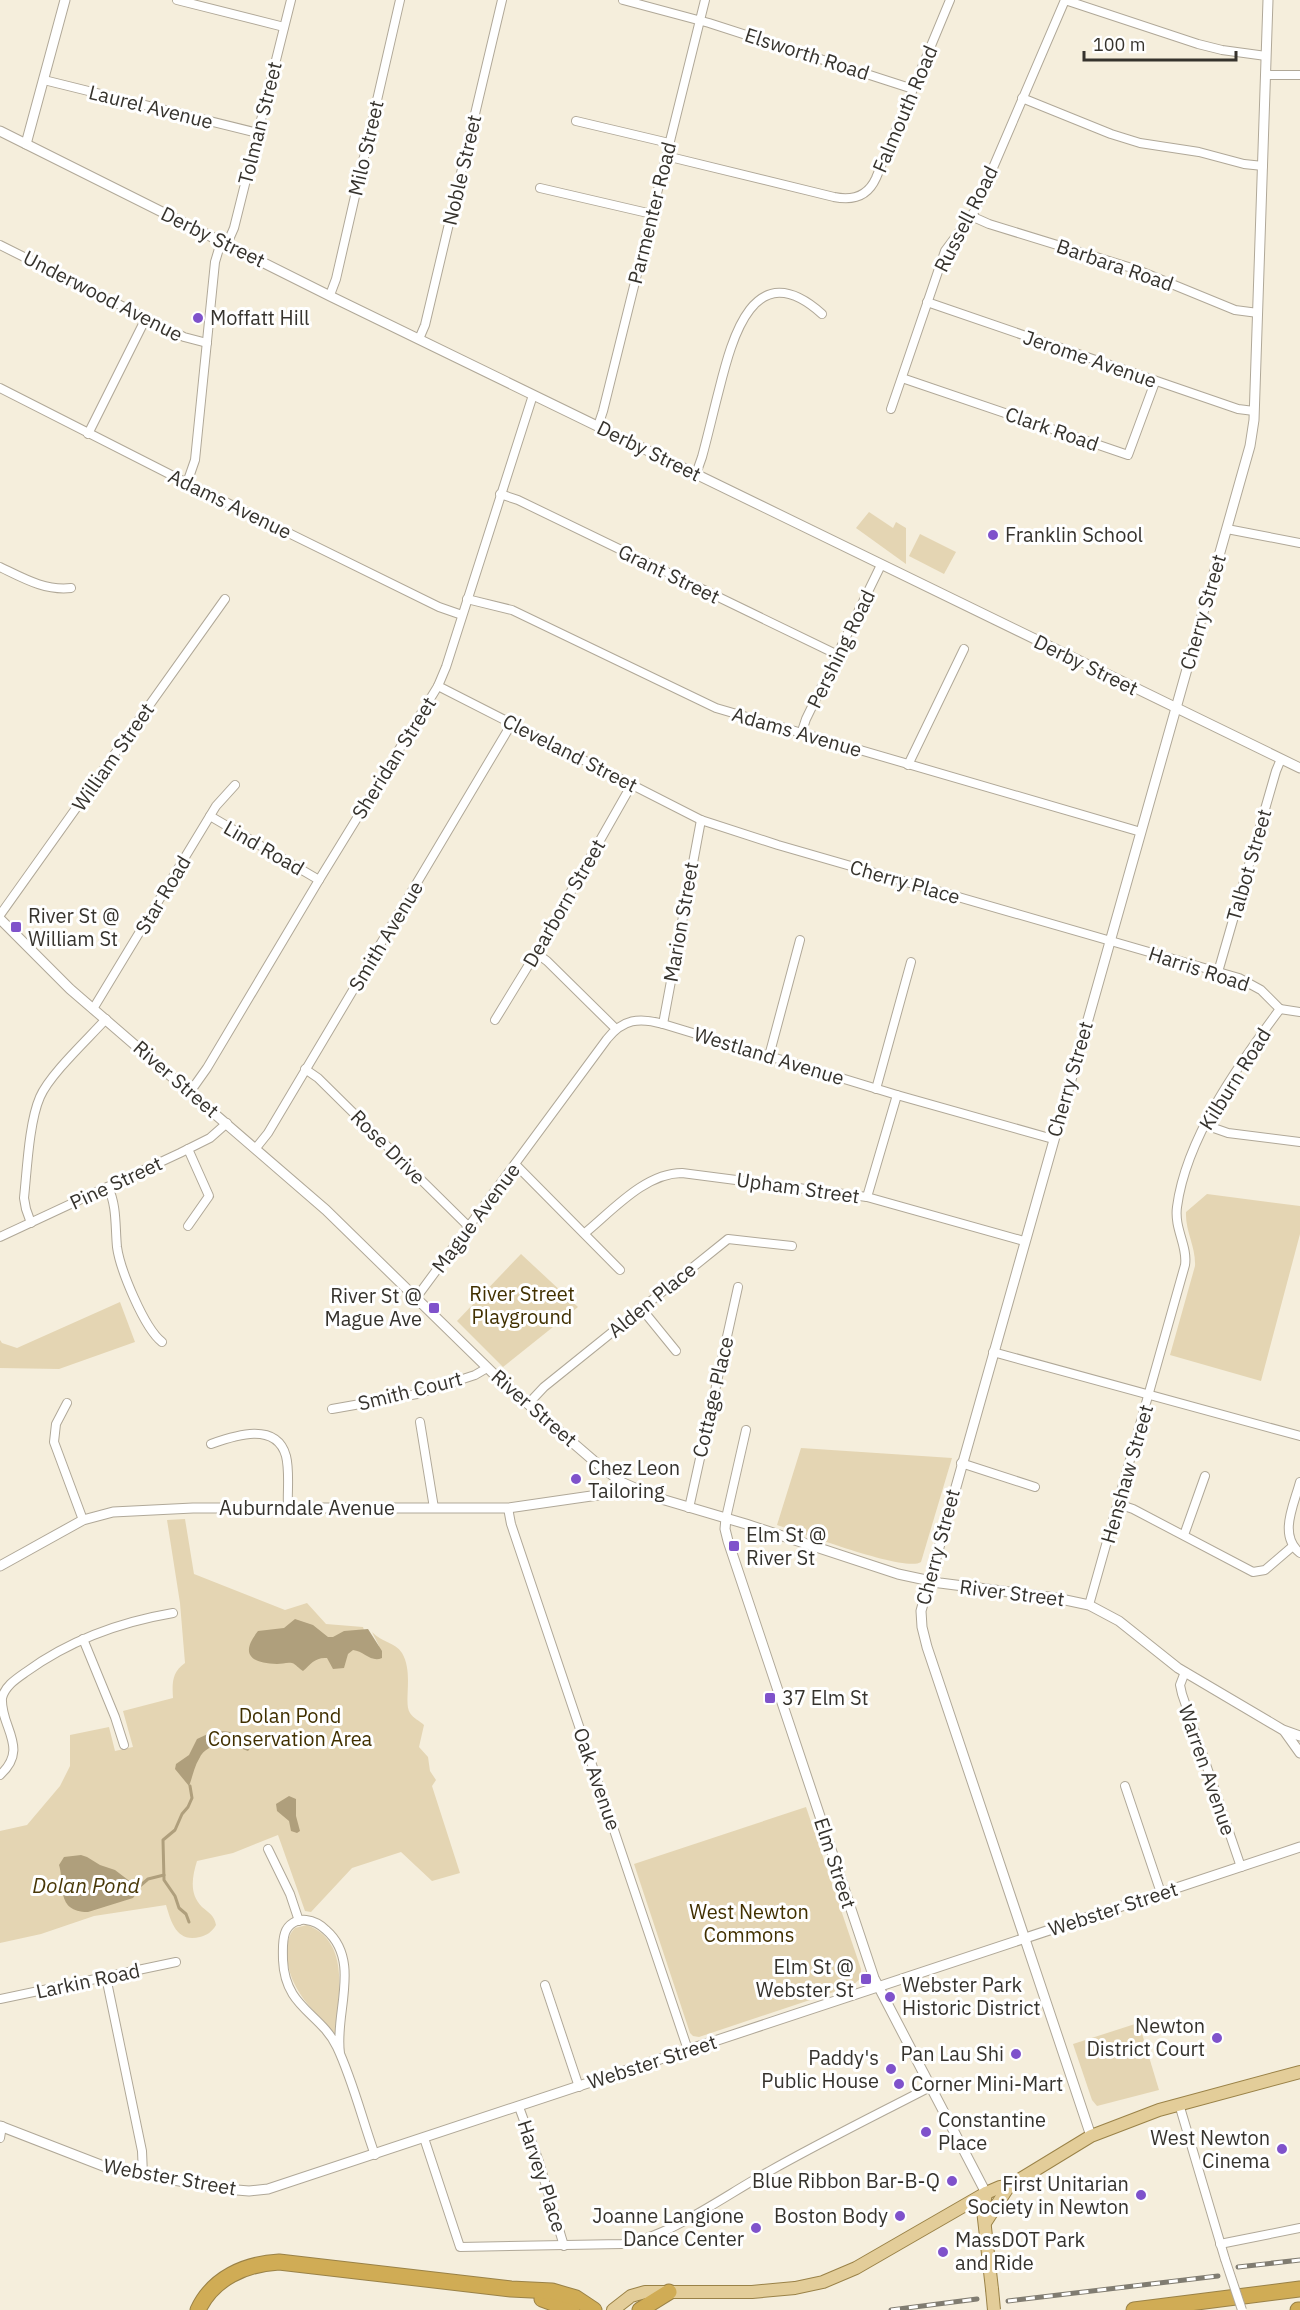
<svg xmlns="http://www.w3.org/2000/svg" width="1300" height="2310" font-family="'IBM Plex Sans',sans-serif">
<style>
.green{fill:#e4d5b3}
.water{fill:#af9f7c}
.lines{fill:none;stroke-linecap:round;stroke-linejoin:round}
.stream{stroke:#af9f7c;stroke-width:3}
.minor-casing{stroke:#b0a898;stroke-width:10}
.tertiary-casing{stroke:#b0a898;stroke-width:11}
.primary-casing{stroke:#9a8247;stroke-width:14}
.motorway-casing{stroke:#9a8247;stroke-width:17}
.minor{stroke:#fff;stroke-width:8}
.tertiary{stroke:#fff;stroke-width:9}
.primary{stroke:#e3cd99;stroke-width:12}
.motorway{stroke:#d0ac55;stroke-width:15}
.rail-casing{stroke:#807c71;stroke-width:5}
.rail{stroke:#fff;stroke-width:3;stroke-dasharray:9;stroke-linecap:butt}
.minor-bridge-casing{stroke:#b0a898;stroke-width:10;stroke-linecap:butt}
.primary-bridge-casing{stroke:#9a8247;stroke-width:14;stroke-linecap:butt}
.minor-bridge{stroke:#fff;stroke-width:8}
.primary-bridge{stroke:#e3cd99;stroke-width:12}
.poi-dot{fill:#7f52cb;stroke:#fff;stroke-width:2}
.labels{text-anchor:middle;stroke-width:6;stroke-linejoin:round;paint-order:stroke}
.street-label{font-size:20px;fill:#36332d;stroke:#fff}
.poi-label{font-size:20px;fill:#36332d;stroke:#fff;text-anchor:start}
.park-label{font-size:20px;fill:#413000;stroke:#fff}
.water-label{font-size:21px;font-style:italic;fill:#493808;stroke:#fff}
</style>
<rect width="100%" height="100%" fill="#f5eedc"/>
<g class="green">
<polygon points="869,512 893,528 896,522 906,528 906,564 856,528"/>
<polygon points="920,534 956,552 944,574 909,556"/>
<path d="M1207,1194L1300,1206V1234L1261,1381L1170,1355L1195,1266C1196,1247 1185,1231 1186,1212Z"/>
<polygon points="521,1254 578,1307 503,1367 457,1321"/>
<polygon points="120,1302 135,1342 59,1369 0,1368 0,1340 2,1343 17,1348"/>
<path d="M801,1448L952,1458L921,1562C906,1573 800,1532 777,1525Z"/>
<path d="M185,1519L194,1574L285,1610L307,1603L326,1624L363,1627L373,1659L379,1646L372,1632C381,1642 395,1642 402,1653C414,1673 403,1703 410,1713C413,1718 420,1721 424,1725L419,1747L428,1757L430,1771L436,1780L432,1786L460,1873L432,1881L401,1852L352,1868L311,1912L305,1911L278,1835L233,1853L197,1861C192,1877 189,1894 202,1907C209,1913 214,1915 216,1925C212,1932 207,1935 200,1937C176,1943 171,1921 166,1905L94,1916L41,1934L0,1943V1831L27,1825L60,1786L70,1766V1735L109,1727L115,1751L133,1747L123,1711L173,1698C172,1683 172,1672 185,1663L180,1603L167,1520Z"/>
<polygon points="806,1807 861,1969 861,1978 852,1986 699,2037 693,2036 690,2033 634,1864"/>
<path d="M307,1925C352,1942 338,1998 335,2034C313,2010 288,1989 287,1954C287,1944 288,1935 295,1928Z"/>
<polygon points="1135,2024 1140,2027 1159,2090 1097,2106 1092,2100 1073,2044"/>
</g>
<g class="water">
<path d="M295,1619L313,1625L328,1637H333L344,1631L368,1629L382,1651V1658C371,1663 364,1651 353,1650L348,1654L344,1668L333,1669L327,1658C315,1657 311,1664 303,1671C299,1669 296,1664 292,1663C287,1662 282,1664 277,1664C250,1663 240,1654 258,1631L284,1628Z"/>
<path d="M212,1732C226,1730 248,1732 252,1746L248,1751C233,1744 207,1740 199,1759C194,1767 192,1779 189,1786L175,1769L176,1764L189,1755L197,1739Z"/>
<polygon points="289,1796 296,1799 296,1816 300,1831 297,1833 291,1831 289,1821 277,1811 276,1804"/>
<path d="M81,1855L87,1857L100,1865L115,1870L136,1886V1894L133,1898L88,1912C55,1912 65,1884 59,1865L64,1857Z"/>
</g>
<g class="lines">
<g class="stream">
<polyline points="136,1886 141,1885 148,1879 164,1875"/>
<polyline points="189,1922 186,1914 179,1908 175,1896 164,1880 163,1840 175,1830 182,1814 188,1807 192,1798 190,1786"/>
</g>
<defs>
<g id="minor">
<polyline points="177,0 284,27"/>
<polyline points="623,0 709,23 913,89"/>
<polyline points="1266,75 1300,75"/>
<polyline points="44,80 258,133"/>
<polyline points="1022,98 1111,134 1140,143 1199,152 1244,164 1263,166"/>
<polyline points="576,121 669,143"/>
<path d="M666,156L834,197C853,201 868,196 876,178L950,0"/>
<polyline points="540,188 652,214"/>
<polyline points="971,216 989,224 1135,269 1235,310 1258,313"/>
<polyline points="227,244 234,228 291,0"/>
<polyline points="0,245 184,337 207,343"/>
<polyline points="330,295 336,279 400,0"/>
<polyline points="927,302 1238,409 1254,411"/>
<polyline points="419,339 425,325 502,0"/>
<polyline points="902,378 1128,455 1155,382"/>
<polyline points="0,388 187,483 439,607 462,615"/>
<polyline points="891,409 945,251 974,212 1065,0 1198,44 1222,50 1266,56"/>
<polyline points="598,426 603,411 705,0"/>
<polyline points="88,434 146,318"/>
<path d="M696,474L702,457C708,435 713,413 719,390C732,338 754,253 822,314"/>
<polyline points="187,483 195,460 215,262 221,242"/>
<polyline points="500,494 518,500 838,655"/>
<polyline points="1227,529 1300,543"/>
<path d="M0,567C23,578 45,591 71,588"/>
<polyline points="467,599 512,610 716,708 1141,832"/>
<polyline points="438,686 701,820 778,845 1239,978 1261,990 1280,1009"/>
<polyline points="801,734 806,719 881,565"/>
<polyline points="908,765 964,649"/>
<polyline points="210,816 319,880"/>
<polyline points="0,915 225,599"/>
<polyline points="536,953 547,961 616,1029"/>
<polyline points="1218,972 1276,771 1281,759"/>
<polyline points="93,1009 216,806 235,785"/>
<polyline points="1280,1009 1300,1012"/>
<polyline points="495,1020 536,953 632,784"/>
<polyline points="663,1024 701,820"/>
<polyline points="769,1056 800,940"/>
<polyline points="305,1069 318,1078 469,1227"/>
<polyline points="876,1089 911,962"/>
<polyline points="190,1092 207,1068 319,880 438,686 446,667 533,395"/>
<polyline points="1205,1125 1228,1133 1300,1142"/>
<polyline points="256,1148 268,1133 512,723"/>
<polyline points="188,1149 209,1196 188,1226"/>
<polyline points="515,1164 620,1270"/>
<path d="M108,1187C117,1206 115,1226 117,1247C120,1269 144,1328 162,1342"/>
<polyline points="867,1197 897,1095"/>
<path d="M31,1223L26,1209L24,1198C27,1170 29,1122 40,1097C50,1074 88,1039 106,1019"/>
<path d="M585,1233C612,1211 645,1173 682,1173L867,1197L1024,1241"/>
<polyline points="0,1237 180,1153 210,1138 227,1123"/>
<path d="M416,1298L607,1039C623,1019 639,1017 663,1024L897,1095L1053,1139"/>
<polyline points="641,1308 676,1351"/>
<polyline points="993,1352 1300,1436"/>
<polyline points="67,1403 56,1424 54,1442 83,1520"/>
<polyline points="528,1404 544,1387 728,1239 792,1246"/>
<polyline points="332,1409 417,1394 475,1375 487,1368"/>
<polyline points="420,1422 434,1508"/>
<path d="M211,1444C234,1436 276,1421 286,1456C290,1472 287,1492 288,1508"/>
<polyline points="961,1463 1035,1487"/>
<path d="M1300,1482C1294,1505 1278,1535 1300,1553"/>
<polyline points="1118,1504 1133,1509 1253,1572 1265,1570 1293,1546"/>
<polyline points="508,1508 511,1524 688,2050"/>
<polyline points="689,1508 738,1287"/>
<polyline points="726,1518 746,1430"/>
<polyline points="1184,1535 1205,1476"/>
<path d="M1089,1605L1185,1265C1188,1246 1174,1229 1177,1207C1186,1138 1239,1064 1280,1009"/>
<polyline points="83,1639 115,1717 124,1745"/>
<polyline points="1185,1672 1180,1685 1182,1694 1241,1867"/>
<path d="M0,1775C30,1748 0,1727 2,1698C5,1686 16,1679 26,1672C70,1640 120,1622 173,1613"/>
<polyline points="1125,1786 1161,1893"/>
<polyline points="268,1849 290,1894 299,1921"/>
<polyline points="106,1977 142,2151 143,2175"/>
<polyline points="545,1985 579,2087"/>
<polyline points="0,1999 176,1962"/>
<path d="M340,2053C334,2014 362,1961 326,1930C321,1925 314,1921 306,1920C297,1919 288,1924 285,1933C282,1942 283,1951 283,1960C285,2008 320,2012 337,2047C353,2081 362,2119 375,2155"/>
<polyline points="1179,2104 1225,2259"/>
<polyline points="519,2107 538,2159 564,2246"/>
<polyline points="0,2138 2,2126"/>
<path d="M424,2138L460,2247L622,2244C667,2239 727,2194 768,2172C821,2142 876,2115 930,2087"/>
<polyline points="1220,2244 1300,2228"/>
</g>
<g id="tertiary">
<polyline points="0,131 332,297 1300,768"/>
<polyline points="26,144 65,0"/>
<polyline points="0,919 70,989 326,1210 499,1379 594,1461 621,1482 658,1498 746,1524 898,1574 940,1583 1056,1598 1089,1605 1119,1621 1178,1668 1283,1730 1300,1736"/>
<polyline points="726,1518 725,1529 728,1541 874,1978 986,2193"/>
<polyline points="0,1566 83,1520 113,1512 193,1508 508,1508 605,1494 615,1489 621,1482"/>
<polyline points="1285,1732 1300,1753"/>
<polyline points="0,2126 111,2169 225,2189 249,2191 268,2189 1300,1847"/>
<polyline points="1091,2136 927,1647 922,1627 921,1611 1250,446 1254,420 1268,0"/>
</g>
<g id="primary">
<polyline points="986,2193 983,2210 992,2289"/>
<polyline points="985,2223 1009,2186 1091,2136 1159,2110 1300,2072"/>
<polyline points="613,2310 631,2296 645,2292 752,2292 795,2288 823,2282 856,2268 986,2193 1000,2187 1009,2186"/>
</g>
<g id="motorway">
<polyline points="542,2299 572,2310"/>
<path d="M198,2310C213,2278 245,2264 279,2262L511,2289L552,2291L576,2298L594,2310"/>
<polyline points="640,2310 669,2292"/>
<polyline points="1134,2310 1300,2289"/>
<polyline points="1298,2310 1300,2310"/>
</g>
</defs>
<use href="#minor" class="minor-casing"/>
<use href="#tertiary" class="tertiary-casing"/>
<use href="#primary" class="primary-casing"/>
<use href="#motorway" class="motorway-casing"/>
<use href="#minor" class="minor"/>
<use href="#tertiary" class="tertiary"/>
<use href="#primary" class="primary"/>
<use href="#motorway" class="motorway"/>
<defs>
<g id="rail">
<polyline points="1238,2267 1300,2260"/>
<polyline points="1008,2301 1218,2276"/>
<polyline points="891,2310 977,2299"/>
</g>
</defs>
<use href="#rail" class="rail-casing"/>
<use href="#rail" class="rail"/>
<defs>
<polyline id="minor-bridge" points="1225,2259 1242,2310"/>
<polyline id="primary-bridge" points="992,2289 994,2310"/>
</defs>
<use href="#minor-bridge" class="minor-bridge-casing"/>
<use href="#primary-bridge" class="primary-bridge-casing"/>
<use href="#minor-bridge" class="minor-bridge"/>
<use href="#primary-bridge" class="primary-bridge"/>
</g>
<g class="poi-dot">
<circle cx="198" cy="318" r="6"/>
<circle cx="993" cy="535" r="6"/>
<rect x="10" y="921" width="12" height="12" rx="3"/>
<rect x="428" y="1302" width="12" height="12" rx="3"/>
<circle cx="576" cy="1479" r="6"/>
<rect x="728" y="1540" width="12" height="12" rx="3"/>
<rect x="764" y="1692" width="12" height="12" rx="3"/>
<rect x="860" y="1973" width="12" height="12" rx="3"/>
<circle cx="890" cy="1997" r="6"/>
<circle cx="1217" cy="2038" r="6"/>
<circle cx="1016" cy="2054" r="6"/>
<circle cx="891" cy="2069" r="6"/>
<circle cx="899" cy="2084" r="6"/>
<circle cx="926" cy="2132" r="6"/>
<circle cx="1282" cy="2149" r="6"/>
<circle cx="952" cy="2181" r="6"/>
<circle cx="1141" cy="2195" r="6"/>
<circle cx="900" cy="2216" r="6"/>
<circle cx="756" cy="2228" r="6"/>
<circle cx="943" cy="2252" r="6"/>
</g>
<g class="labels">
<g class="street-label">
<text transform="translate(807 54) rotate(18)" y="7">Elsworth Road</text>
<text transform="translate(151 107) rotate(14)" y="7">Laurel Avenue</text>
<text transform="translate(905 109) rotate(-67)" y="7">Falmouth Road</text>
<text transform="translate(260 123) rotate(-76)" y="7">Tolman Street</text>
<text transform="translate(366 148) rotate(-77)" y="7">Milo Street</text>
<text transform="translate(462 170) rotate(-77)" y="7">Noble Street</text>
<text transform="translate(652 213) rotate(-76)" y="7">Parmenter Road</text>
<text transform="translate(966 219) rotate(-63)" y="7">Russell Road</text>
<text transform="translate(213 237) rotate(26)" y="7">Derby Street</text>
<text transform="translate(1115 265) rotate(19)" y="7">Barbara Road</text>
<text transform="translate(103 296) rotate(27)" y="7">Underwood Avenue</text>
<text transform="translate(1090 359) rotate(19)" y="7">Jerome Avenue</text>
<text transform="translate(1052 429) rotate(19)" y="7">Clark Road</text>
<text transform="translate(649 451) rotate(26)" y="7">Derby Street</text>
<text transform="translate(230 504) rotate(26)" y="7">Adams Avenue</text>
<text transform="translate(669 574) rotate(26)" y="7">Grant Street</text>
<text transform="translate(1203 612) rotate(-74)" y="7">Cherry Street</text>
<text transform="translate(841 649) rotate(-64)" y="7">Pershing Road</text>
<text transform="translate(1086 665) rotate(26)" y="7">Derby Street</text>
<text transform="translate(797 732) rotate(16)" y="7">Adams Avenue</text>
<text transform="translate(570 753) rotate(27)" y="7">Cleveland Street</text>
<text transform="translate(113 757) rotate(-55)" y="7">William Street</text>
<text transform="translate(394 758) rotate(-58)" y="7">Sheridan Street</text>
<text transform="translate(264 848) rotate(30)" y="7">Lind Road</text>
<text transform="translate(1249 865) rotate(-74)" y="7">Talbot Street</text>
<text transform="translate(905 882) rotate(16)" y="7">Cherry Place</text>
<text transform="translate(163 895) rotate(-59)" y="7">Star Road</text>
<text transform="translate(564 903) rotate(-60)" y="7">Dearborn Street</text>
<text transform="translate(681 922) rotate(-80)" y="7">Marion Street</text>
<text transform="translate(386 936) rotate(-59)" y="7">Smith Avenue</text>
<text transform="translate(1199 969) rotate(18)" y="7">Harris Road</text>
<text transform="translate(769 1056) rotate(17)" y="7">Westland Avenue</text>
<text transform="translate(176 1079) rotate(41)" y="7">River Street</text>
<text transform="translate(1070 1079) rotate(-74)" y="7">Cherry Street</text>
<text transform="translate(1235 1079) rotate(-58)" y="7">Kilburn Road</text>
<text transform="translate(388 1147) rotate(45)" y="7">Rose Drive</text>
<text transform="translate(116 1183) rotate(-25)" y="7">Pine Street</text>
<text transform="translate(798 1188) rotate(8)" y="7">Upham Street</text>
<text transform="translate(476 1218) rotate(-53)" y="7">Mague Avenue</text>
<text transform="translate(652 1300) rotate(-39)" y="7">Alden Place</text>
<text transform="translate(410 1391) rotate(-14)" y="7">Smith Court</text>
<text transform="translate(713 1397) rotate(-77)" y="7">Cottage Place</text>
<text transform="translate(534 1408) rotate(41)" y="7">River Street</text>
<text transform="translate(1127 1474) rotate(-74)" y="7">Henshaw Street</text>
<text x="307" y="1515">Auburndale Avenue</text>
<text transform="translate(938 1547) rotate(-75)" y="7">Cherry Street</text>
<text transform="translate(1012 1593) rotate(7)" y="7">River Street</text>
<text transform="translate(1207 1770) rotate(71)" y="7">Warren Avenue</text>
<text transform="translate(597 1779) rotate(71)" y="7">Oak Avenue</text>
<text transform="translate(835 1863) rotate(72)" y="7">Elm Street</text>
<text transform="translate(1113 1909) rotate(-18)" y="7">Webster Street</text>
<text transform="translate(88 1981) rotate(-12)" y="7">Larkin Road</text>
<text transform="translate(652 2062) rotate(-18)" y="7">Webster Street</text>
<text transform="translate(542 2176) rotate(72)" y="7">Harvey Place</text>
<text transform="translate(170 2177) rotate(10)" y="7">Webster Street</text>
</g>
<g class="poi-label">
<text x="210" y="325">Moffatt Hill</text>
<text x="1005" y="542">Franklin School</text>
<text x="28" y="923">River St @<tspan x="28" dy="23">William St</tspan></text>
<text x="422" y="1303" text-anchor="end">River St @<tspan x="422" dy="23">Mague Ave</tspan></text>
<text x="588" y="1475">Chez Leon<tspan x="588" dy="23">Tailoring</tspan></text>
<text x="746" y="1542">Elm St @<tspan x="746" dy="23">River St</tspan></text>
<text x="782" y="1705">37 Elm St</text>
<text x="854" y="1974" text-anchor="end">Elm St @<tspan x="854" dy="23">Webster St</tspan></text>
<text x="902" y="1992">Webster Park<tspan x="902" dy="23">Historic District</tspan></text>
<text x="1205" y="2033" text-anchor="end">Newton<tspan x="1205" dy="23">District Court</tspan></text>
<text x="1004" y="2061" text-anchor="end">Pan Lau Shi</text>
<text x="879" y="2065" text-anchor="end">Paddy's<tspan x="879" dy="23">Public House</tspan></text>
<text x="911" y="2091">Corner Mini-Mart</text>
<text x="938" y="2127">Constantine<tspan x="938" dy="23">Place</tspan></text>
<text x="1270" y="2145" text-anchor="end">West Newton<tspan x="1270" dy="23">Cinema</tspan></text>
<text x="940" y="2188" text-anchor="end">Blue Ribbon Bar-B-Q</text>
<text x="1129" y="2191" text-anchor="end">First Unitarian<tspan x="1129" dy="23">Society in Newton</tspan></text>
<text x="744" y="2223" text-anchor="end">Joanne Langione<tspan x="744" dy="23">Dance Center</tspan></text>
<text x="888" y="2223" text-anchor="end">Boston Body</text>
<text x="955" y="2247">MassDOT Park<tspan x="955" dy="23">and Ride</tspan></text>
</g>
<g class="park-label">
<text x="522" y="1301">River Street<tspan x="522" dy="23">Playground</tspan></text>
<text x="290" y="1723">Dolan Pond<tspan x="290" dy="23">Conservation Area</tspan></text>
<text x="749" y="1919">West Newton<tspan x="749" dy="23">Commons</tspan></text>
</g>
<g class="water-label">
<text x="86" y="1893">Dolan Pond</text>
</g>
</g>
<path d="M1084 51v9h152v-9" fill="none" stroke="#36332d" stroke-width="3"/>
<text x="1093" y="51" font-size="18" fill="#36332d" stroke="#ffffff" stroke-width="4.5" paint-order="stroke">100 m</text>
</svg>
